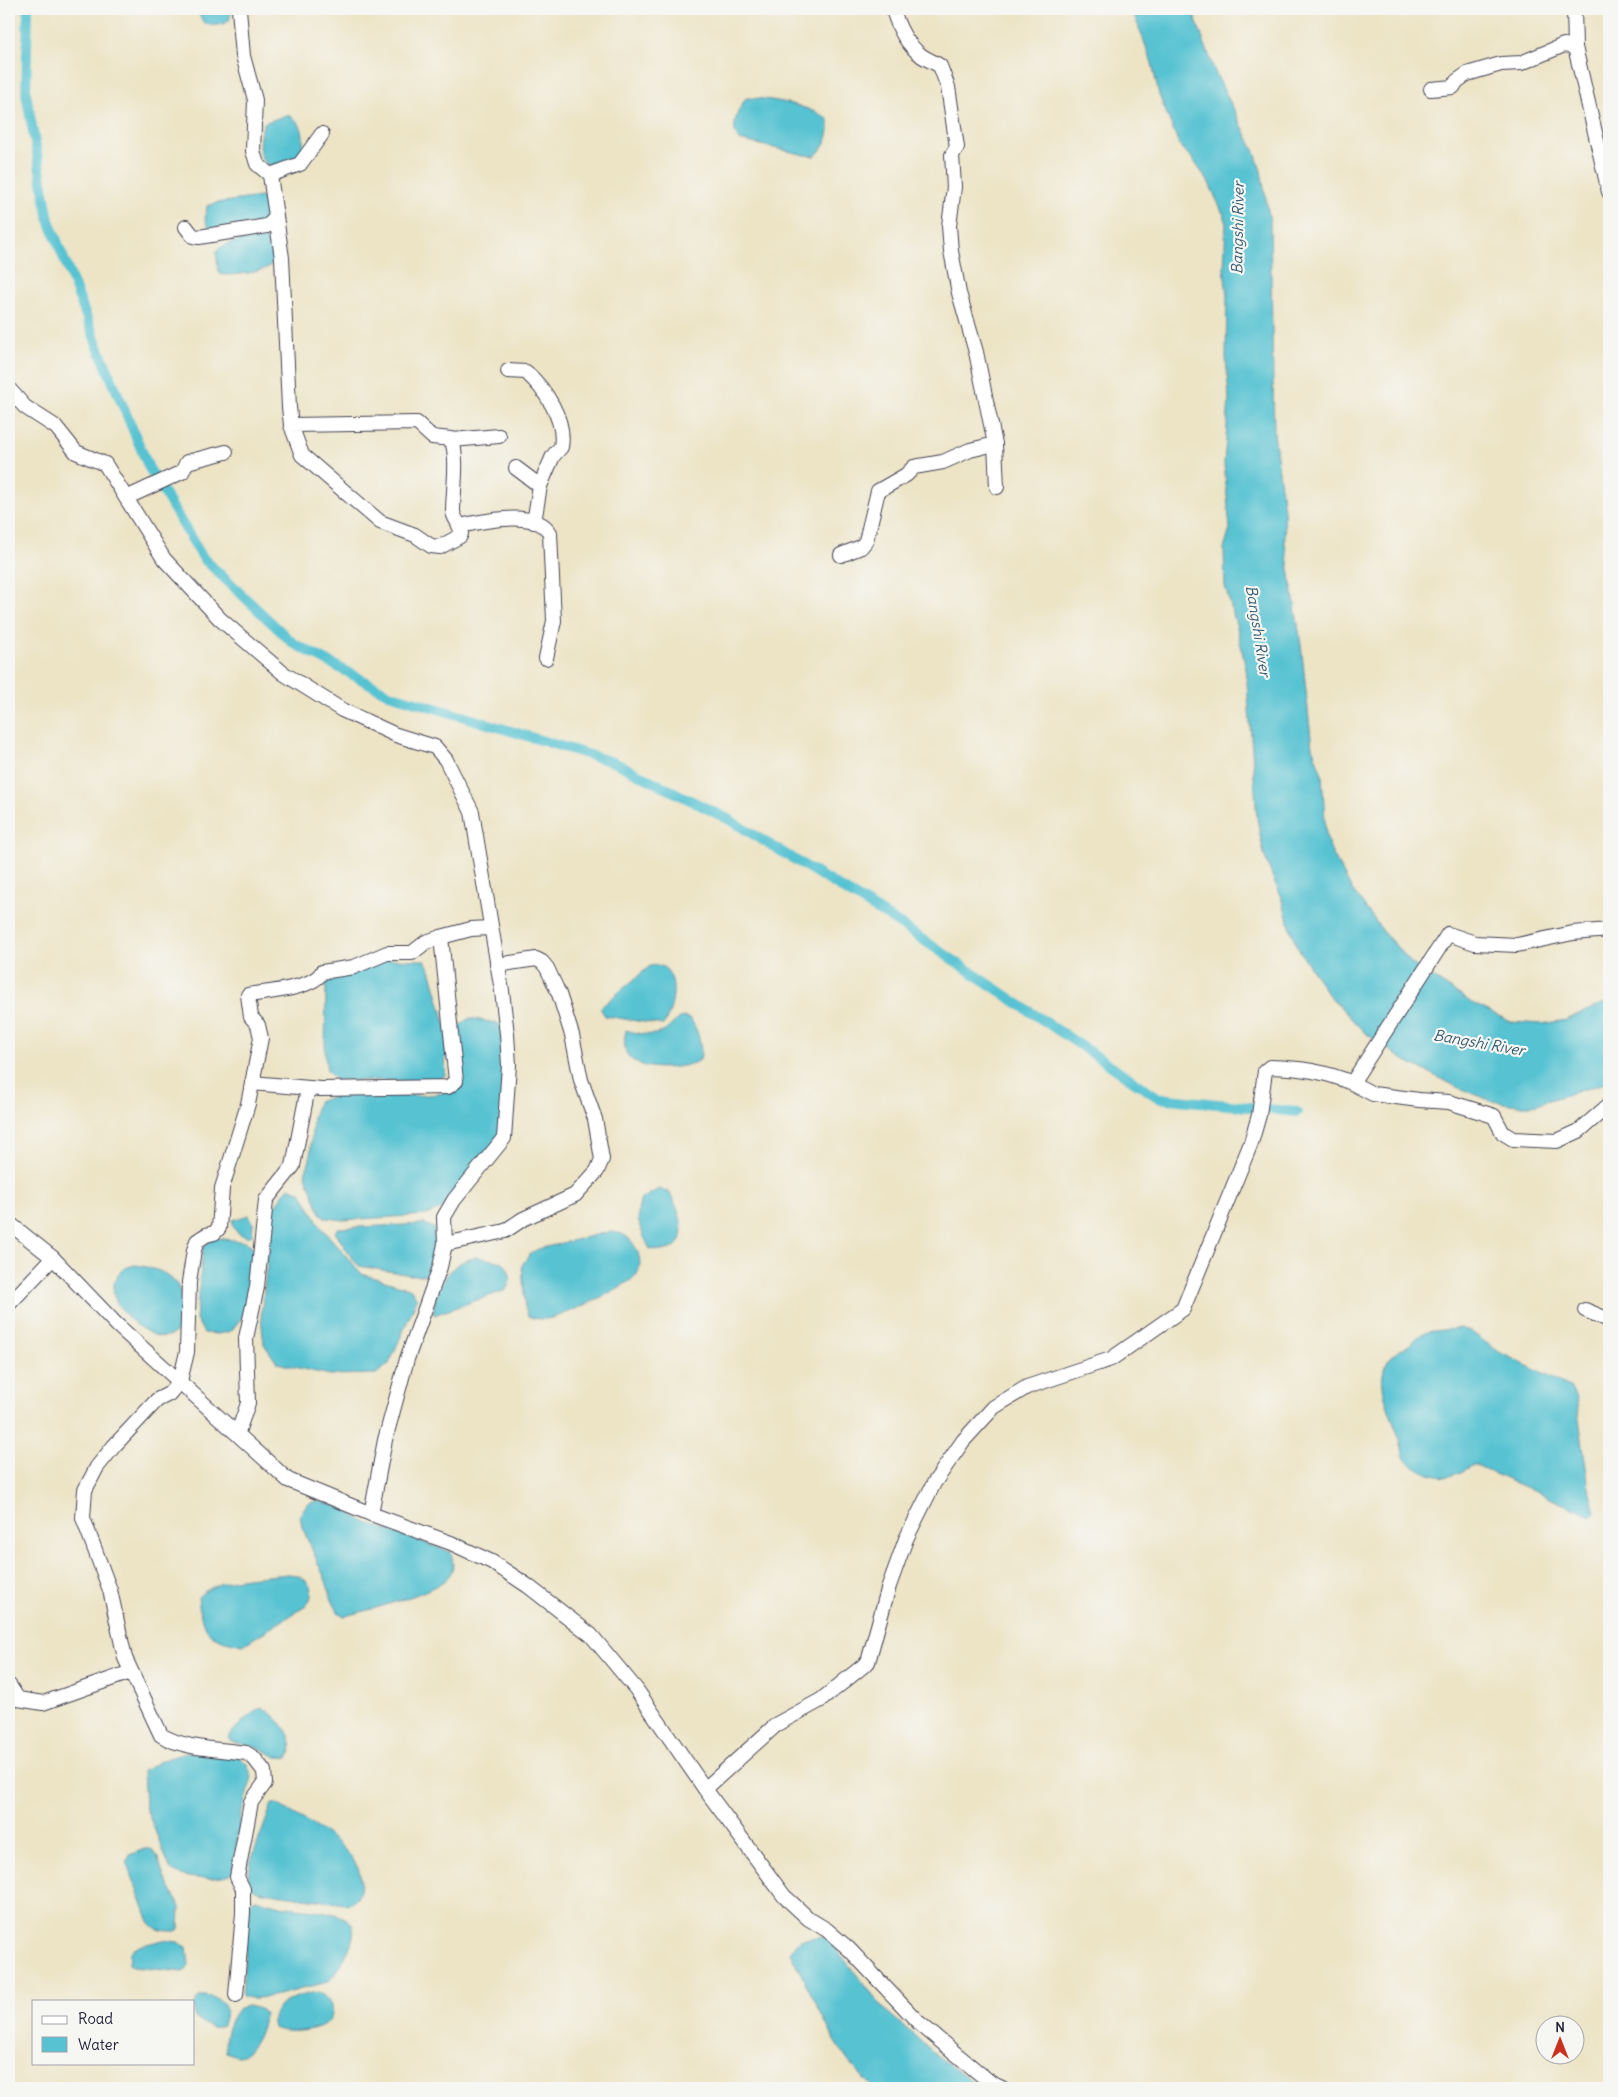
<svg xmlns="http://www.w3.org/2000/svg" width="1618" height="2097" font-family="Delius,sans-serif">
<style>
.water{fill:#57c2d2;stroke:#3c7286}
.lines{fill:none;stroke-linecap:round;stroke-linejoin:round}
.canal{stroke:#57c2d2;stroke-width:10}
.minor-casing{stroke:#403f50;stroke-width:16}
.minor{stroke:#fff;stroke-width:14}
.labels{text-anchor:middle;stroke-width:4.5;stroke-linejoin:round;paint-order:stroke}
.water-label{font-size:15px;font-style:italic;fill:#355a70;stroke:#f6f6f2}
</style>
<rect width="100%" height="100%" fill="#f6f6f2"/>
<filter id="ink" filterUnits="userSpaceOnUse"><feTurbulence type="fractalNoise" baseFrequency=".02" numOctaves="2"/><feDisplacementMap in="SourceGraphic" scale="10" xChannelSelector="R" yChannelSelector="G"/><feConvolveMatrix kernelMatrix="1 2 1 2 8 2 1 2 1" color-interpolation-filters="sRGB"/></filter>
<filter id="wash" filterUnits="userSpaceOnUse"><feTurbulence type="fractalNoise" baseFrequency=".0096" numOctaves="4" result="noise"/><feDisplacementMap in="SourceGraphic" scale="20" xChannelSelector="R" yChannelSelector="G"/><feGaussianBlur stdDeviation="1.12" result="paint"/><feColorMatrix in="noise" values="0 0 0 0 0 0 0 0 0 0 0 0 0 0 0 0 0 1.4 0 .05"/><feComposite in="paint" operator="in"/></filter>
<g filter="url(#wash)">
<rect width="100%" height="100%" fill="#ede4c6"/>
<g class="water">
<path d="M199,9H232L229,21C216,29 199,27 199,9Z"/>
<polygon points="1132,9 1192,9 1215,72 1255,152 1261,171 1270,222 1274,433 1284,510 1285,543 1301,644 1312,747 1322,774 1326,836 1332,853 1351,888 1382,930 1412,964 1472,1003 1511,1022 1542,1024 1566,1020 1609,1001 1609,1081 1605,1083 1533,1105 1517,1105 1492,1101 1459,1088 1402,1059 1364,1032 1327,993 1296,945 1278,888 1276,886 1264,855 1257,818 1246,669 1238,631 1225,586 1224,549 1230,529 1224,464 1229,399 1226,356 1227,295 1224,269 1226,220 1208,181 1191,157 1182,149 1177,139 1159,95 1152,63"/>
<path d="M746,98C772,98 805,105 827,118C833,130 825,148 815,156L805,155L739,140C729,127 738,110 746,98Z"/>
<path d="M287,115C308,123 304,143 300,162C293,164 283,167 276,167C254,165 258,137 264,123Z"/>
<polygon points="260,197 268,200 270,212 267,223 209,229 205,219 207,206 216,203"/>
<path d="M265,238L271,242C274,250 276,259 271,265C266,272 227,277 219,274L216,251C229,240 249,239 265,238Z"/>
<polygon points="388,959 424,960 430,969 447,1030 445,1075 440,1079 429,1081 336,1080 327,1071 325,1055 326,982 329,976"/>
<path d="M657,965C681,969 674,1011 663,1025L605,1016L600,1008L650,966Z"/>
<path d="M683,1017L690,1019C698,1029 703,1047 700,1060C685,1069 642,1073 629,1057C623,1050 624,1039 626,1030C637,1034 654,1037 665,1031C672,1026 675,1019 683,1017Z"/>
<path d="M470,1018L500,1024L506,1039L500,1137L444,1208L426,1215L343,1220L326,1218L320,1213L305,1173L310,1160L313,1117L318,1102C363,1081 414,1107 459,1088L457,1034L459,1026Z"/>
<polygon points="289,1187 301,1192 320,1226 362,1274 411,1289 417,1299 389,1364 376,1374 330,1375 277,1363 264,1344 261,1318 273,1208"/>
<path d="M659,1189L669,1192C684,1217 694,1258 650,1249C641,1231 634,1219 641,1199Z"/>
<path d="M249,1215L253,1223L252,1235L247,1237C238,1234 232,1230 233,1220Z"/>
<polygon points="425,1224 434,1228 437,1252 426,1275 411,1275 359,1266 353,1260 335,1232 338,1228"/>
<path d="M608,1232C620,1232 628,1235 634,1245C640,1254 642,1265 637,1274C631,1285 564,1316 551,1318C543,1320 536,1319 528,1316L525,1307L522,1265L530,1254L538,1249Z"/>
<polygon points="218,1238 246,1242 252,1246 256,1256 244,1315 231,1331 218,1334 204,1333 196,1319 203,1248 211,1240"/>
<path d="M476,1257L503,1262C511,1273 513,1278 506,1290L434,1315C431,1300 445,1273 457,1265C462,1261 470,1259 476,1257Z"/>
<path d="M135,1265C164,1269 185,1279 182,1312C181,1318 182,1325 178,1330C160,1350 128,1320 118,1305C110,1291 113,1279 124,1268Z"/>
<path d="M1460,1328L1470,1331L1499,1352L1570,1387L1576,1398L1589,1488L1595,1513L1591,1516L1584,1513L1474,1465C1468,1468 1462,1472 1456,1474C1437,1482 1418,1470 1404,1458C1400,1423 1358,1369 1404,1348C1411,1345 1415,1338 1422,1334C1427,1330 1452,1330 1460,1328Z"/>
<path d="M317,1501L342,1507L364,1522L451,1552C453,1561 455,1569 448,1577C436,1592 365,1612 344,1616L338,1612L332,1600L326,1581L302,1527L300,1515L307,1504Z"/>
<path d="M287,1574C306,1574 319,1590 306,1606L243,1645C207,1638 202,1633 198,1597C219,1576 258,1578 287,1574Z"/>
<path d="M262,1708C278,1716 300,1740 288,1758L277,1757L259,1748L233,1742L229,1738C231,1731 255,1709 262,1708Z"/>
<path d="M189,1752L238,1756L247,1764L252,1777L241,1814L233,1871L228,1876C210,1879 188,1881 171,1870L145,1806L143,1771L162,1760Z"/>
<path d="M272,1804H277C303,1820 370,1851 360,1890C358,1899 354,1903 345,1904L263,1892L253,1889L248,1879L251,1861Z"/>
<path d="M144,1849H151L158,1858L164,1877L180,1907L179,1929L176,1931C164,1931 153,1931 148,1919L127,1862L130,1855Z"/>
<path d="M255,1899C263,1901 272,1904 281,1906C297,1909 342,1910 351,1923C361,1936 337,1972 328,1982C308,1986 260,2004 242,1996L249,1902Z"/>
<polygon points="822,1936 828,1939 886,2011 944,2061 972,2082 976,2088 873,2088 848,2061 834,2039 790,1952 800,1940"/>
<polygon points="163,1940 178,1942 187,1947 189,1965 184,1972 133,1967 129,1964 130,1952 139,1946"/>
<path d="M318,1992C326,1997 330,2000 332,2010C335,2032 286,2035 274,2028C266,2003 300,1995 318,1992Z"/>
<path d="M200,1996C222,1996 230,2004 223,2025C212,2031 205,2025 195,2018C194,2010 194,2002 200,1996Z"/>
<path d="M248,2006L260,2009L264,2014C264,2027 253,2055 238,2056C234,2056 230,2053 226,2052C223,2036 229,2020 239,2008Z"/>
</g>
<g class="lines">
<polyline class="canal" points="28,9 26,93 49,220 98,347 149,468 203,558 293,643 389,694 616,763 728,819 895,921 1159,1098 1297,1112"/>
</g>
</g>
<g filter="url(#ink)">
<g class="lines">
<defs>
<g id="minor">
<path d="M239,9L243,56L255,100L253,151L257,164L270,175L282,258L289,407L291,425L302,455L380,522L415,535L431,546L440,547L460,536C465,527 453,520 453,511C453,491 459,456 451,439L432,437L417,423L291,425"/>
<path d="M893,9C898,28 906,44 922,56C928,60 934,62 940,66L948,87L957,147L952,155L954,187L949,226L951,251L959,293L976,352L995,444L997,487"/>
<polyline points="1574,9 1575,47 1609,192"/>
<polyline points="1431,89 1453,87 1457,81 1467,74 1501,64 1521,63 1564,45 1575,47"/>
<polyline points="270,175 300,164 322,134"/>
<polyline points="186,227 193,236 199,237 267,226 276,218"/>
<path d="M508,371L526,372C545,389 566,420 561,447L553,456L540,486L534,522"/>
<polyline points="9,389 25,407 56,427 76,452 105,464 164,559 220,619 283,673 342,710 396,735 435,747 446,760 472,812 502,991 507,1034 509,1065 504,1138 454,1200 444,1217 445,1244 440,1267 407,1359 385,1440 371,1514"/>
<polyline points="452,440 499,436"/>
<polyline points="516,468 540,486"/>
<polyline points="126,498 182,472 187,462 226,452"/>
<path d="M459,526C481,522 536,508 550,533L554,621L546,658"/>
<polyline points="841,555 861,547 866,541 878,491 906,475 914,467 943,462 970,450 995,444"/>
<polyline points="252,1083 321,1089 448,1087 456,1081 441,937"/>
<polyline points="1352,1083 1373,1094 1419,1100 1449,1102 1494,1116 1503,1133 1513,1139 1557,1141 1579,1131 1609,1105"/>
<polyline points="9,1223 53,1258 117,1325 288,1480 371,1514 451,1543 492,1562 528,1586 591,1635 636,1689 705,1789 784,1896 809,1919 827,1930 849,1949 919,2023 991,2083 1002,2088"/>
<polyline points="445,1244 505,1231 523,1219 575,1195 597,1171 602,1159 595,1119 581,1080 572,1035 559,994 547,968 542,962 536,959 497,965"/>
<polyline points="9,1304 53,1258"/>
<polyline points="1585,1310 1609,1320"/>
<polyline points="238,1432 248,1403 246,1338 257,1287 266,1200 293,1166 308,1088"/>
<polyline points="9,1685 18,1699 43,1703 131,1672"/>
<path d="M705,1789L777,1724L821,1700L868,1662L889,1586L906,1539L934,1483L963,1441L994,1407L1027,1387L1111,1359L1183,1309L1251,1143L1259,1115L1265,1071L1270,1067C1299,1068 1325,1071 1352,1083L1448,934L1475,943L1517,945L1573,933L1609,930"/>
<path d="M236,1995L243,1913V1889L237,1877L251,1802L265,1783L264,1771L254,1758L246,1753C220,1749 183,1749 161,1735L125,1658L110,1590L83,1518L85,1490L97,1467L114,1446L157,1400L169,1394L180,1381L187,1352L189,1282L194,1250L197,1241L206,1235L214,1233L219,1228L222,1188L248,1104L261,1038L258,1025L251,1017L248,995C267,992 313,989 322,972L354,967L387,953H412L426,942L441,937L471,929L490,928"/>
</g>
</defs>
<use href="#minor" class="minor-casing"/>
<use href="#minor" class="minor"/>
</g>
</g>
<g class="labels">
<g class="water-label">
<text transform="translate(1238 228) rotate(-89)" y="5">Bangshi River</text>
<text transform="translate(1258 631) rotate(81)" y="5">Bangshi River</text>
<text transform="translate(1479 1043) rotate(10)" y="5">Bangshi River</text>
</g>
</g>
<rect width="1618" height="2097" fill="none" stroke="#f6f6f2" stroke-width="30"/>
<rect x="32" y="2000" width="162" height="65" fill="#f6f6f2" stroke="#a1a1a9"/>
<rect x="42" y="2016" width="25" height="8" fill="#ffffff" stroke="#a1a1a9"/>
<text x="78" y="2024" font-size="15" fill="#22223b">Road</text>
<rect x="42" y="2037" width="25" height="15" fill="#57c2d2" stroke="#a1a1a9"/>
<text x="78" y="2050" font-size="15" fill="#22223b">Water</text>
<g transform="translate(1560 2040)"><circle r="24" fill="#f6f6f2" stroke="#a1a1a9"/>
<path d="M0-4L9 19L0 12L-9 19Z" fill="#c8321e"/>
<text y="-8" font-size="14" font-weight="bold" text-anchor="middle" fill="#22223b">N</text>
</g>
</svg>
